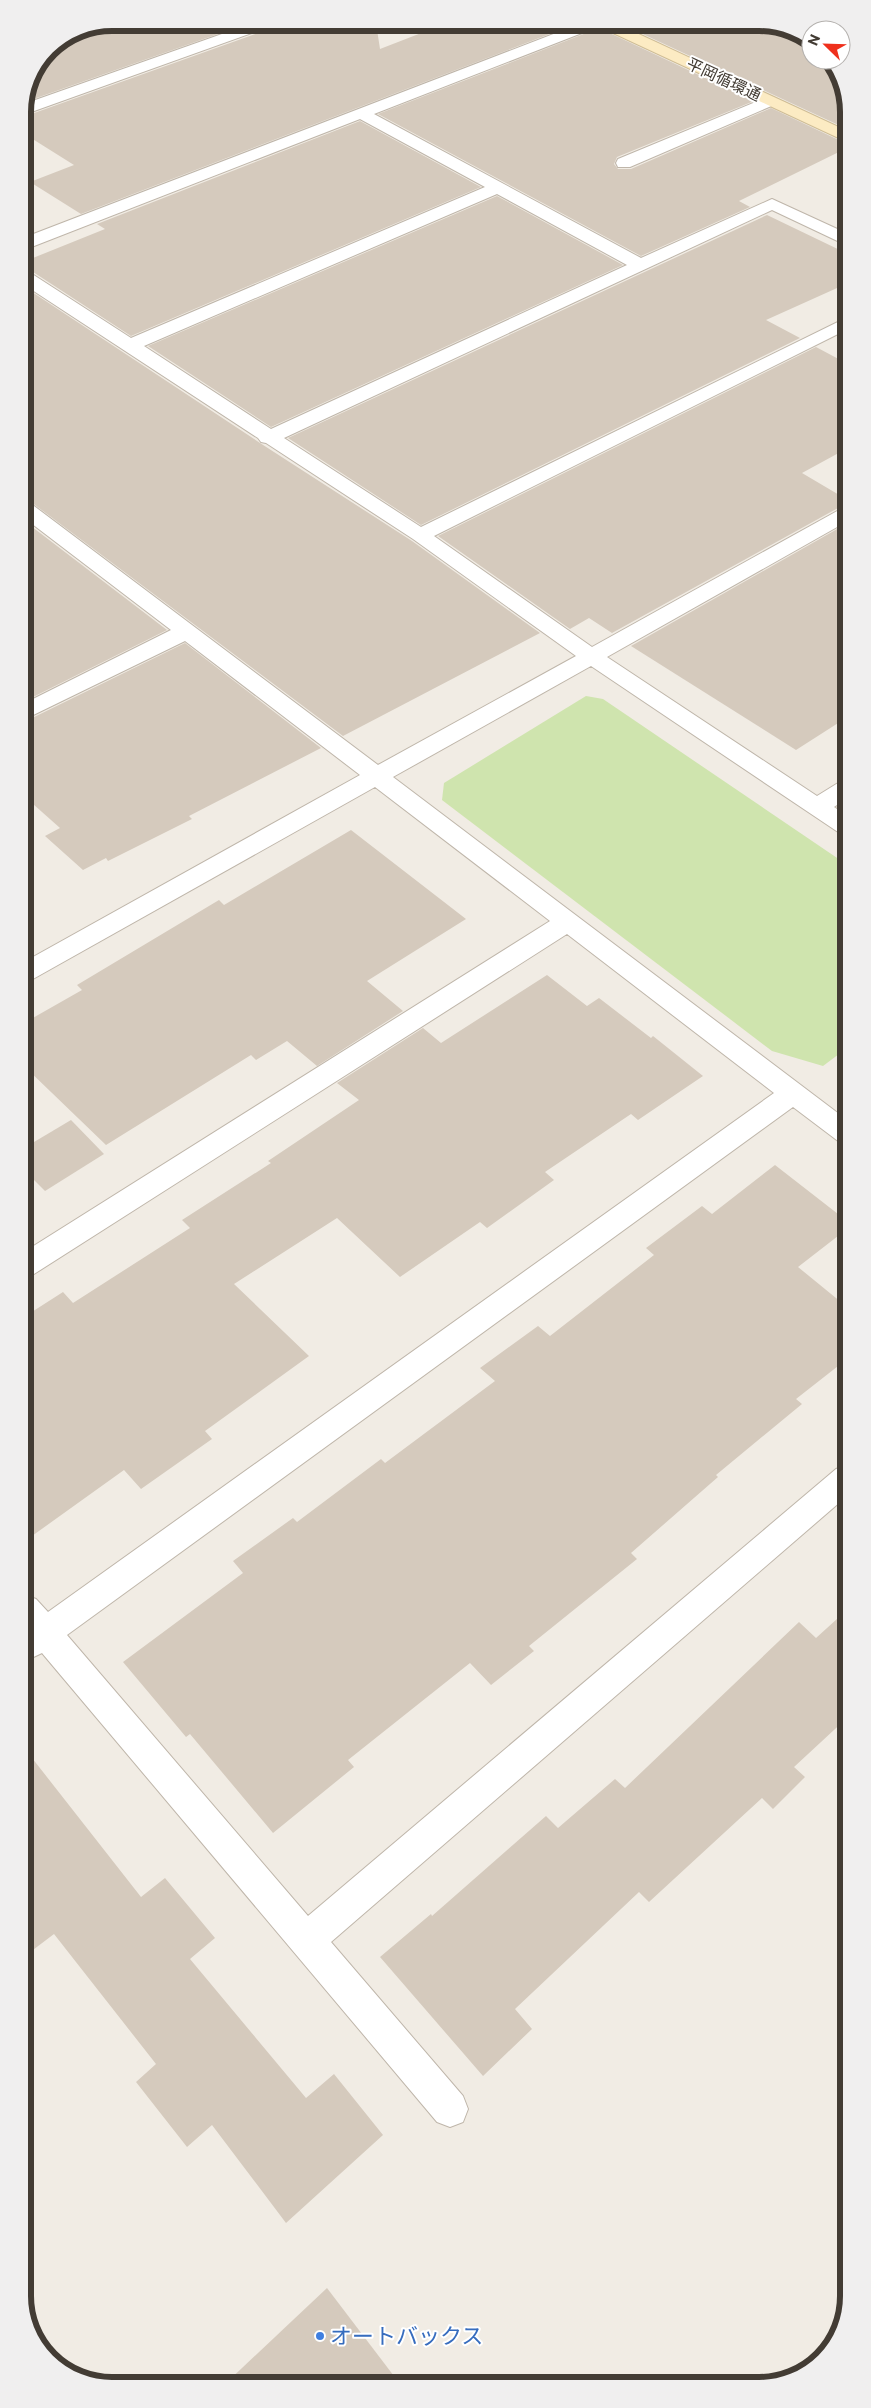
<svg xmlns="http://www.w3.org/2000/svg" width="871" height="2408" font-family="Commissioner,'Noto Sans JP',sans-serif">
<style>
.green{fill:#cfe4ae}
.building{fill:#d5cabd}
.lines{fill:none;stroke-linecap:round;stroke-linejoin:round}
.lane-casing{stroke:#bfb6aa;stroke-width:2}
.street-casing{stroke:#bfb6aa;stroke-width:2}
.secondary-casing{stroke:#cfbd96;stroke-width:2}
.lane{fill:#fff;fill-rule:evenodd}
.street{fill:#fff;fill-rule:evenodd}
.secondary{fill:#fcebc3;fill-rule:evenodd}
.shop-dot{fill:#3f7fe0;stroke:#fff;stroke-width:2}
.labels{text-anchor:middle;stroke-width:4;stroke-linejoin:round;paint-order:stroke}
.far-street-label{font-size:16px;fill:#433c34;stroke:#fff}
.near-shop-label{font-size:22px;fill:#366cbe;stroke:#fff;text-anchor:start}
.rim{fill:none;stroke:#433c34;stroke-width:6}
</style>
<rect width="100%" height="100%" fill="#f1ece4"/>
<polygon class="green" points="586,696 603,699 846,864 847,1048 823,1066 772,1051 442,800 444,783"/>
<g class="building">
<polygon points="130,22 249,23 25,102 49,49 57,43 92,33 95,35"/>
<polygon points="276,23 376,23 380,49 447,23 578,23 81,214 30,182 74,165 23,133 23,117 272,28"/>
<polygon points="619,23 765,23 811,44 811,60 826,60 845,89 845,128"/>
<polygon points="599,28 754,101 617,157 614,164 618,169 631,169 771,108 845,143 845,149 739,201 750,207 641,256 378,114"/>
<polygon points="360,121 481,187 131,336 30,270 23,269 23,262 105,229 97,224"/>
<polygon points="497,196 623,265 271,427 148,346"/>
<polygon points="767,215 846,253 846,284 766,320 800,338 421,525 288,438"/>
<polygon points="23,286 260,443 412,541 540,633 343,736 31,502 23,499"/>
<polygon points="816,347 846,363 846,449 802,473 846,499 846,506 838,508 612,633 589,618 570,629 438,536"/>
<polygon points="23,520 167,630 23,702"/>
<polygon points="846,524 846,718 796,750 631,646"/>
<polygon points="185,643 321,748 189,816 192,819 108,861 106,858 83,870 45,836 60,828 24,796 24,722"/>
<polygon points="351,830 466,919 367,981 403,1011 317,1066 287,1041 256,1060 251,1055 106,1145 24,1066 24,1023 82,990 77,985 219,900 224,905"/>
<polygon points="547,975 587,1006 599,998 651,1038 653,1036 703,1076 638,1120 631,1114 545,1172 554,1180 487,1228 480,1222 400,1277 337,1218 234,1284 309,1356 205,1431 212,1439 141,1489 124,1470 25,1541 24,1317 63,1292 73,1303 190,1228 182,1220 271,1163 268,1161 359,1100 337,1083 423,1028 441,1043"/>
<polygon points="71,1120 104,1154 45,1191 24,1170 24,1148"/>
<polygon points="775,1165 847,1221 847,1229 798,1267 847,1307 847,1359 796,1399 802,1404 716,1475 718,1477 631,1553 637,1559 529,1646 534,1651 491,1685 470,1663 348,1760 354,1767 273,1833 190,1734 186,1737 123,1662 243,1573 233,1561 293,1518 297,1522 381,1459 385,1463 495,1381 480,1368 538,1326 550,1336 654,1255 646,1248 702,1206 712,1214"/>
<polygon points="848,1609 848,1717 794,1767 805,1777 773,1809 762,1798 649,1902 639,1892 515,2009 532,2029 483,2076 380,1957 431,1914 432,1916 546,1816 558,1828 615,1779 625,1788 799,1622 816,1638"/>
<polygon points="25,1749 141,1897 165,1878 215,1938 190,1959 306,2098 334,2074 383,2135 286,2223 212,2125 187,2147 136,2082 156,2064 54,1934 25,1956"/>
<polygon points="327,2288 400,2384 224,2385"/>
</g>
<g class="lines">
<defs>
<polygon id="lane" points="770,96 778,101 776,104 630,167 618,167 616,163 618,159"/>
<g id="street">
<polygon points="253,23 274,23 271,26 23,115 24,104"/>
<path d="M582,23H603L600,26L374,114L641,258L772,199L846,233V245L772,210L284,438L421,527L846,318V330L434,536L592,647L839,510L846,508V522L607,657L817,796L838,783L846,781V799L834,807L846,815V834L838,832L591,666L393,777L847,1120V1144L838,1141L793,1107L67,1635L308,1916L836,1469L847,1465V1496L331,1942L463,2096L468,2109L463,2122L450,2127L437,2122L42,1653L25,1661V1595L36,1599L48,1612L774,1093L567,934L34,1274L24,1277V1252L550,921L375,787L33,979L24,982V962L360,775L185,641L23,720V704L171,630L23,517V501L30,503L378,765L576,656L413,539L266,443L261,442L258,438L23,284V271L29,272L131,338L485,187L360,119L29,248L23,249V238ZM497,194L627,265L271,429L144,346Z"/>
</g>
<polygon id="secondary" points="595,23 615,23 845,130 845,141 598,26"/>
</defs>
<use href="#lane" class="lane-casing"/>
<use href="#street" class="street-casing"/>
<use href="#secondary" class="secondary-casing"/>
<use href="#lane" class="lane"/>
<use href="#street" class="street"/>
<use href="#secondary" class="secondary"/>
</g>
<circle class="shop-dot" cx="320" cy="2336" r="5"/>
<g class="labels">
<g class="far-street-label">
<text transform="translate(724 79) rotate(25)" y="6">平岡循環通</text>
</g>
<g class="near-shop-label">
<text x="330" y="2344">オートバックス</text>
</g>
</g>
<path d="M0 0H871V2408H0ZM112 31H759A81 81 0 0 1 840 112V2296A81 81 0 0 1 759 2377H112A81 81 0 0 1 31 2296V112A81 81 0 0 1 112 31Z" fill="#f0efef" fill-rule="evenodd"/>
<path class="rim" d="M112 31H759A81 81 0 0 1 840 112V2296A81 81 0 0 1 759 2377H112A81 81 0 0 1 31 2296V112A81 81 0 0 1 112 31Z"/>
<g transform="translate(826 45) rotate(293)"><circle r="24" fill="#ffffff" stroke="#b4b1ae"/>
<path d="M0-4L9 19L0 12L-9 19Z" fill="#ef301c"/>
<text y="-8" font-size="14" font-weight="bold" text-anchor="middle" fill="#433c34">N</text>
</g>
</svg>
